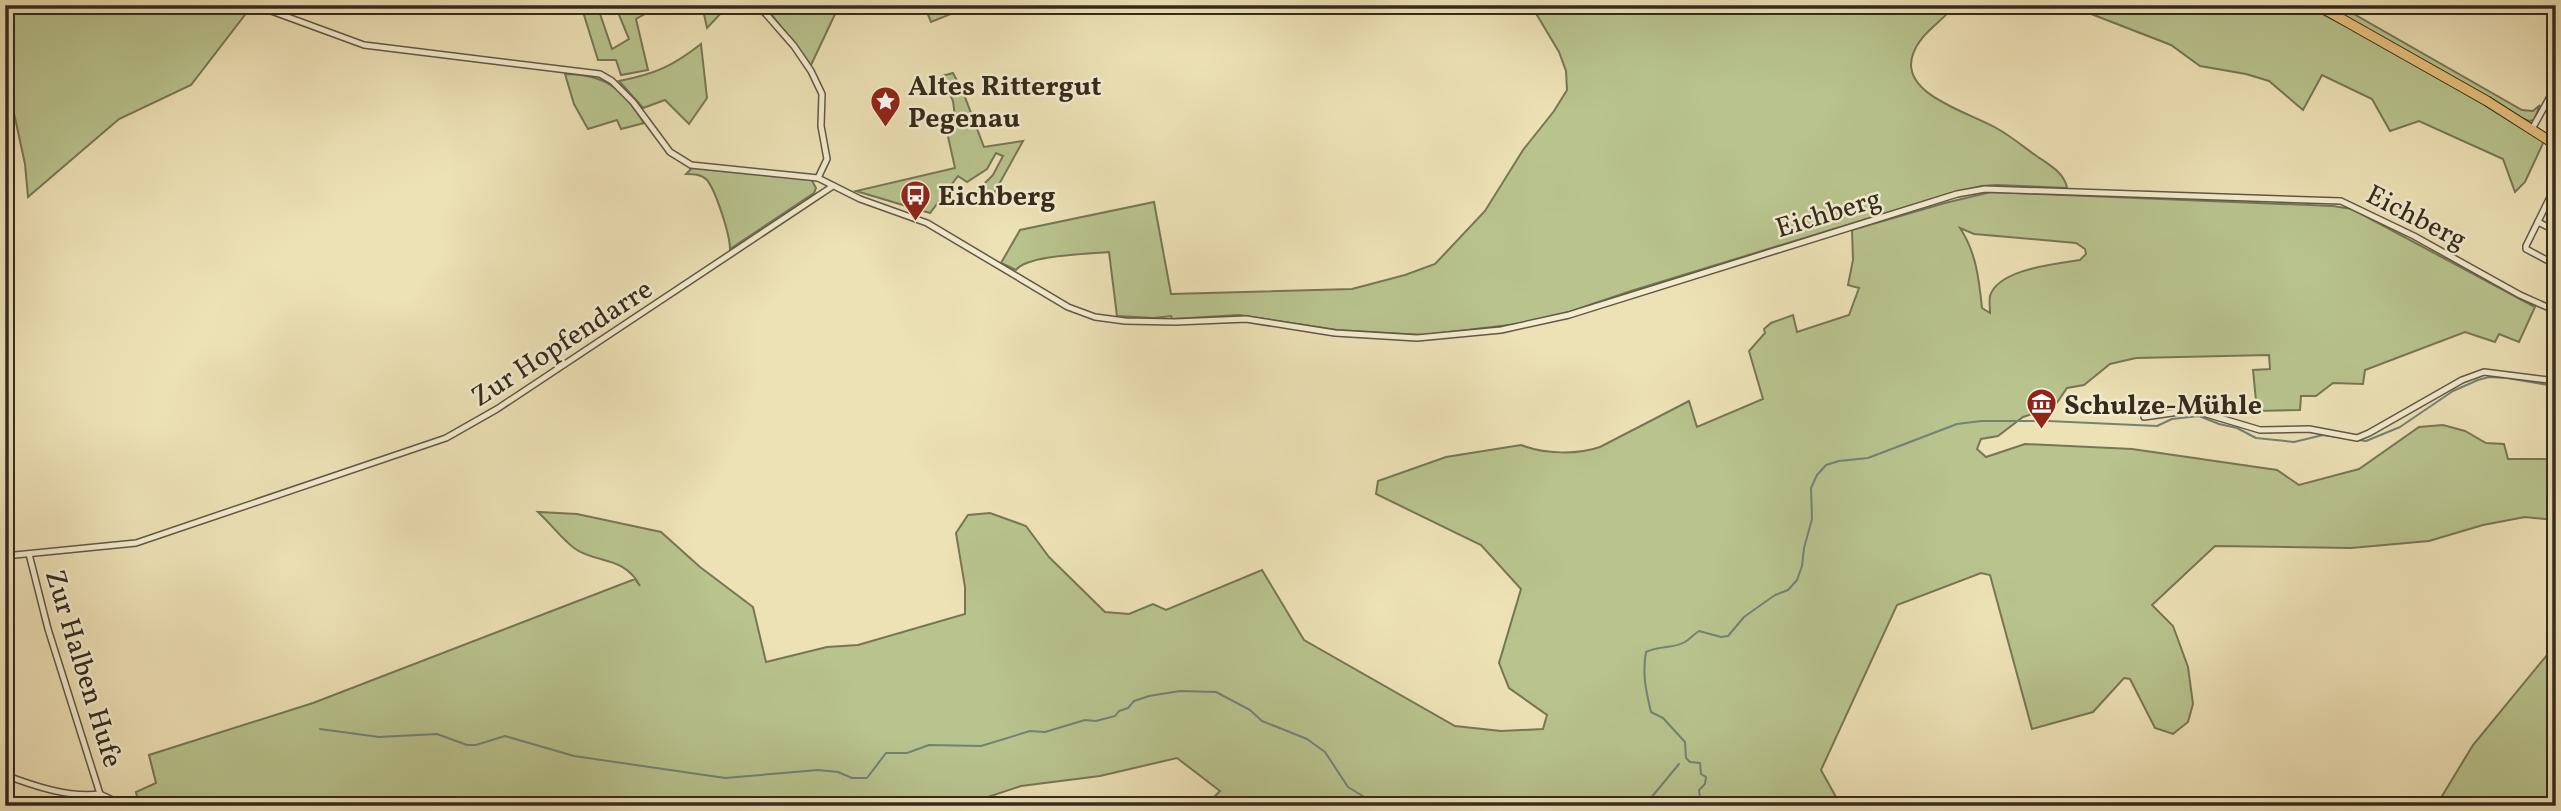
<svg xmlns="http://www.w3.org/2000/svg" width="2561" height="811" font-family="Vollkorn,serif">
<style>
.green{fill:#b8c38e;stroke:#767656;stroke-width:2;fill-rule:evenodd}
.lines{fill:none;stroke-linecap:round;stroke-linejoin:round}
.stream{stroke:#728278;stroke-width:2}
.minor-casing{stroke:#625843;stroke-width:8}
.primary-casing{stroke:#342a1d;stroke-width:11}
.minor{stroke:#f3ecd0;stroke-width:5}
.primary{stroke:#e6c07b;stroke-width:9}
.labels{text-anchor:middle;stroke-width:5;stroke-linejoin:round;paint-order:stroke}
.poi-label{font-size:28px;font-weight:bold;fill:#342a1d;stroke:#f3ecd0;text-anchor:start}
.street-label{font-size:28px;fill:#342a1d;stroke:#f3ecd0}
</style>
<rect width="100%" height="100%" fill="#ede1b6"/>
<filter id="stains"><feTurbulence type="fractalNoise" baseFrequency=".00286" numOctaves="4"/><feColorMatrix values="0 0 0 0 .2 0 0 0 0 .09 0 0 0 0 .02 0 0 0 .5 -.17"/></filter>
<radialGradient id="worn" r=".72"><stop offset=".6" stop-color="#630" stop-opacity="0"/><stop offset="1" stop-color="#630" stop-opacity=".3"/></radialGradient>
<g class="green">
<polygon points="5,5 246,5 251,7 191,85 119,119 28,197 25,164 5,72"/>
<polygon points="586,5 597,5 612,49 629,39 615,5 661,5 636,19 648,70 621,75 616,60 598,60 584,15"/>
<polygon points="702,5 734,5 724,10 707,28"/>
<polygon points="764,5 863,5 837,10 811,65"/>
<polygon points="924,5 973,5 931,22"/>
<path d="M1531,5H1955C1941,23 1921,32 1913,54C1898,95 1972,113 1998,129C2012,137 2025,148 2038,157C2049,164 2065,174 2067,188L1997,185L1982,186L1948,194L1631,291L1554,317L1518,324L1424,335L1337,330L1239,315L1172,319L1171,316L1154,318L1117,316L1109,252C1089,254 1027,255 1016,270L1001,263L1020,230L1154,202L1171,294L1352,289L1405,275L1435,264L1485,211L1523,150L1554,111L1567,90L1566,71L1559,52Z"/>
<path d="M2068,5H2304C2387,45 2466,93 2544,141L2525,182L2515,192L2503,159L2419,121L2390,131L2372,99L2322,75L2303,110L2269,81L2246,74L2200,66L2171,45Z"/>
<polygon points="2326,5 2338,5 2522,110 2533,111 2540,105 2534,120 2529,121 2521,118"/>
<path d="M701,44L707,98L689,124L665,100L643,108L619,81C655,74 673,66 701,44Z"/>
<polygon points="953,73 963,92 984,147 1023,141 992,197 979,189 993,175 1003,156 996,153 987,169 967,182 958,176 930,213 856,191 955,168 947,132 956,125 953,101 942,76"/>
<path d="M565,74C606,74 624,90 644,123L621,129L617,120L588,129L574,104Z"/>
<path d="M692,168L811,179L816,188L814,193L730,249C730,235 716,191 707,180C701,174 693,174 686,174Z"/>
<path d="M1991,192L2333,206L2352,209L2535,307L2519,342L2499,334L2495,342L2465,332L2365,370L2363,384L2333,383L2316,396H2301L2300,410L2257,411L2253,370L2270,369L2269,355L2136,358L2110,364L2084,385L2067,388L2054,407L2023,417L1998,436L1981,439L1977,449L1986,457L2025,444L2132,449L2277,470L2299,485L2359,469L2419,427L2443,425L2465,431L2486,443L2504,444L2508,459H2551L2556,478V520L2525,517L2483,525L2429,541L2351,548L2215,546L2152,605L2173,626L2188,667L2193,704L2188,722L2173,734L2155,728L2130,679L2124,678L2093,712L2032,729L1990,575L1981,573L1897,605L1821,770L1841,806H1205L1220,791L1177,758L1100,776L1021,786L961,806H139L136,792L156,783L149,755L313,703L635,579L640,586C624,555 595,564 574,548C561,538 550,523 538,512L577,514L661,532L700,567L753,607L766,662L827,647L858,645L965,614V587L956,533L968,515L990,513L1026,526L1049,557L1105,612L1129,614L1153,604L1166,610L1262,570L1304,640L1455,726L1501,731L1543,729L1547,715L1509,688L1499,663L1521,589L1481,545L1376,494L1378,481L1446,457L1521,445C1544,454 1577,455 1600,447L1689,401L1697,427L1763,399L1749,351L1765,333L1764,329L1771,323L1793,315L1797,332L1849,315L1859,288L1848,285L1853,260L1852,230L1945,203ZM1960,228L1974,234L2076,243L2085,249L2086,254L2080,260C2056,264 1998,269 1990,296C1989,301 1990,308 1990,313L1982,308C1979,279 1976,252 1960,228Z"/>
<polygon points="2556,644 2556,806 2436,806 2473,745"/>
</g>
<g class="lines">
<g class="stream">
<polyline points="320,729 379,737 437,734 467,745 476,745 505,736 574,756 725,778 818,770 838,772 852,778 867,778 886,753 907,753 929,745 981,746 1030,731 1045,732 1085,720 1096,721 1115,716 1119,711 1128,708 1134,701 1149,696 1180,691 1216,692 1250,710 1262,721 1307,739 1325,752 1348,787 1379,806"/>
<polyline points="1650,806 1650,799 1679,764"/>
<path d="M1701,806L1699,790L1705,784L1706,777L1701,774L1700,763L1690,762L1686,758L1685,742L1663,718L1651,712C1646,691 1642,674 1646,652C1661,645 1673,649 1685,642C1690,639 1694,634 1699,631L1721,637L1728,636L1744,617L1775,595L1788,590L1797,580L1802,566L1804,548L1812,519L1811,488L1817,475L1826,465L1839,461L1868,458L1957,424L1981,421H2048L2157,426L2172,419L2199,416L2219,424L2237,428L2256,438L2294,442L2323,435L2366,441L2400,427L2453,391L2478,380L2489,377L2507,378L2554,386"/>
</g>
<defs>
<g id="minor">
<polyline points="255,5 364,45 600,74 612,81 633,102 670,152 691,165 818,178 860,199 927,223 1068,307 1095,317 1125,321 1175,322 1246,319 1335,333 1417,338 1501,330 1569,315 1957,194 1985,189 2341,201 2414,236 2520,295 2556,311"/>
<polyline points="758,5 794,46 811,71 822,94 821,126 827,159 818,178"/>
<polyline points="2532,129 2556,86"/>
<polyline points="2556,185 2526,246 2526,249 2556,265"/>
<polyline points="2538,222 2556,231"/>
<polyline points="2144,417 2193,410 2260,430 2309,429 2357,438 2369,433 2462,380 2484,372 2556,381"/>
<polyline points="29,554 48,629 100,794 125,806"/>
<polyline points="5,556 136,543 446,438 497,409 833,186"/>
<path d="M5,775C34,786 69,798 100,794"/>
</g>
<polyline id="primary" points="2317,5 2487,101 2556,145"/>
</defs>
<use href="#minor" class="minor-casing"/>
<use href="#primary" class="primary-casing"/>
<use href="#minor" class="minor"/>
<use href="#primary" class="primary"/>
</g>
<defs>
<symbol id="sight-pin" viewBox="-11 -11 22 30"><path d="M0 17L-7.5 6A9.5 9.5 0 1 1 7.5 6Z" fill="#8f2418" stroke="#f3ecd0"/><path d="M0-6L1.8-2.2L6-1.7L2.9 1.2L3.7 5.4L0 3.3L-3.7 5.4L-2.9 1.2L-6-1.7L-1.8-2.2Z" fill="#fff"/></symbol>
<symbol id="bus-pin" viewBox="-11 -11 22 30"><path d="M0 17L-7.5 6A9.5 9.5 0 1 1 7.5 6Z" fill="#8f2418" stroke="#f3ecd0"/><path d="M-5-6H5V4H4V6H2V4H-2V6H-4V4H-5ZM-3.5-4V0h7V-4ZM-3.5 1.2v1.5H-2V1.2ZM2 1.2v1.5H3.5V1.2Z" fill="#fff"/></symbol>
<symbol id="museum-pin" viewBox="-11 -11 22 30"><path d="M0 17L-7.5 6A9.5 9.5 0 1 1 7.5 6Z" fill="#8f2418" stroke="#f3ecd0"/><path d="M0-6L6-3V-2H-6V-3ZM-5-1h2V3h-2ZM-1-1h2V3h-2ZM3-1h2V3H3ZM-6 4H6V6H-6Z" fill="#fff"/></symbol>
</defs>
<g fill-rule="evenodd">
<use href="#sight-pin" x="868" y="84" width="35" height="47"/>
<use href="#bus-pin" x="898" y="178" width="35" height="47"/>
<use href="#museum-pin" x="2024" y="386" width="35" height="47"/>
</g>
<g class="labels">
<g class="poi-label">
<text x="908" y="95">Altes Rittergut<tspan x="908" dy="32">Pegenau</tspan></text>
<text x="938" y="205">Eichberg</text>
<text x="2064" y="414">Schulze-Mühle</text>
</g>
<g class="street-label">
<text transform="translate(1828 212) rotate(-17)" y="10">Eichberg</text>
<text transform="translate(2417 216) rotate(27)" y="10">Eichberg</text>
<text transform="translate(561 342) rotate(-33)" y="10">Zur Hopfendarre</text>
<text transform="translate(85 668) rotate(73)" y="10">Zur Halben Hufe</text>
</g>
</g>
<rect width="2561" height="811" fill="none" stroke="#ede1b6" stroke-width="28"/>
<rect x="7" y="7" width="2547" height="797" fill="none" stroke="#342a1d" stroke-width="3.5"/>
<rect x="14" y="14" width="2533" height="783" fill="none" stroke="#342a1d" stroke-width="2"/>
<rect width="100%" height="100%" filter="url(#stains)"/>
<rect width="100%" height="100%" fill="url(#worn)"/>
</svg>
